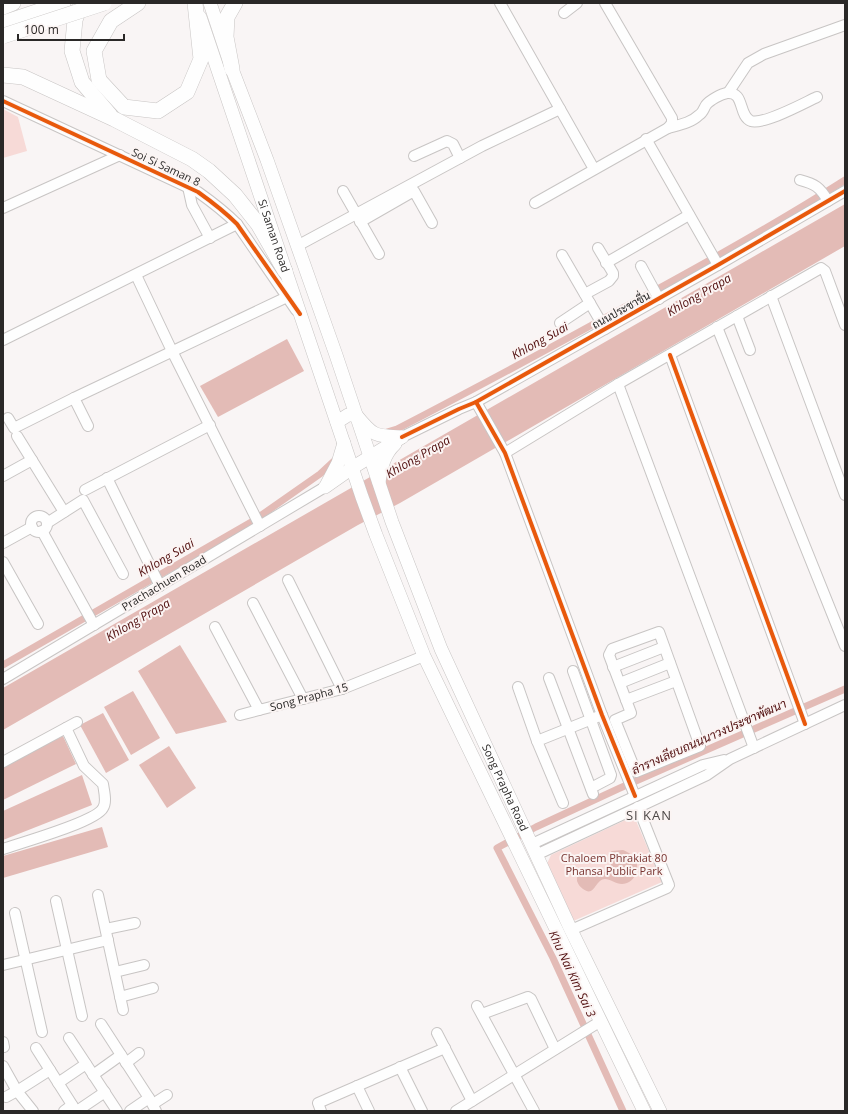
<svg xmlns="http://www.w3.org/2000/svg" width="848" height="1114" font-family="'Open Sans',Sarabun,sans-serif">
<style>
.green{fill:#f7dad7}
.water{fill:#e3bbb6}
.lines{fill:none;stroke-linecap:round;stroke-linejoin:round}
.canal{stroke:#e3bbb6;stroke-width:7}
.minor-casing{stroke:#c8c5c4;stroke-width:12}
.major-casing{stroke:#c8c5c4;stroke-width:14}
.highway-casing{stroke:#c8c5c4;stroke-width:16}
.minor{stroke:#fefefe;stroke-width:10}
.major{stroke:#fefefe;stroke-width:13}
.highway{stroke:#fefefe;stroke-width:15}
.highway-bridge-casing{stroke:#c8c5c4;stroke-width:16;stroke-linecap:butt}
.highway-bridge{stroke:#fefefe;stroke-width:15}
.cycleway-casing{stroke:#fbf4f3;stroke-width:6}
.cycleway{stroke:#e8590c;stroke-width:4}
.labels{text-anchor:middle;stroke-width:4;stroke-linejoin:round;paint-order:stroke}
.street-label{font-size:11px;fill:#2a2827;stroke:#fbf4f3}
.park-label{font-size:11px;fill:#78332f;stroke:#fbf4f3}
.water-label{font-size:12px;font-style:italic;fill:#500e0e;stroke:#fbf4f3}
.quarter-label{font-size:13px;letter-spacing:1px;fill:#4d4847;stroke:#fbf4f3}
</style>
<rect width="100%" height="100%" fill="#f9f5f5"/>
<g class="green">
<polygon points="3,109 18,117 27,151 3,158"/>
<polygon points="634,816 662,882 571,922 546,866 551,855"/>
</g>
<g class="water">
<polygon points="845,204 845,246 400,503 358,525 3,730 3,688"/>
<polygon points="287,339 304,371 218,417 200,386"/>
<polygon points="180,645 227,722 176,734 138,671"/>
<polygon points="133,691 160,738 131,755 104,707"/>
<polygon points="103,713 129,760 106,773 80,725"/>
<polygon points="63,736 76,764 3,800 3,765"/>
<polygon points="169,746 196,788 167,808 139,765"/>
<polygon points="82,775 92,805 3,840 3,811"/>
<polygon points="102,827 108,847 3,878 3,856"/>
<path d="M623,850C628,852 633,855 635,859C641,869 634,884 622,884C616,884 610,879 605,879C595,879 595,898 583,889C580,887 578,884 577,881C575,864 601,872 610,873L612,857L608,854L612,851Z"/>
</g>
<g class="lines">
<g class="canal">
<path d="M387,432L397,429C476,388 554,346 632,303C704,264 776,224 845,180"/>
<polyline points="3,665 253,521 320,474 334,461"/>
<polyline points="623,1111 553,958 497,848 536,827 620,788 845,689"/>
</g>
<defs>
<g id="minor">
<polyline points="500,3 594,169"/>
<polyline points="564,13 577,3"/>
<polyline points="728,93 748,63 764,54 845,25"/>
<path d="M3,101L198,192C212,202 225,212 237,224L296,310"/>
<path d="M668,128C679,125 691,123 699,115C703,113 704,108 706,105C710,100 721,94 727,93C745,91 738,116 751,121C764,125 804,103 817,97"/>
<polyline points="646,139 718,265"/>
<polyline points="414,156 447,141 453,144 460,158"/>
<path d="M800,180C815,184 820,187 828,201"/>
<polyline points="188,187 192,205 210,238"/>
<polyline points="343,191 379,254"/>
<polyline points="535,203 668,128 672,123 672,118 605,3"/>
<polyline points="3,208 120,155"/>
<polyline points="360,222 414,191 432,223"/>
<polyline points="297,246 482,146 560,109"/>
<polyline points="562,255 605,329"/>
<polyline points="606,263 689,215"/>
<polyline points="641,266 659,299"/>
<polyline points="136,275 172,351 260,526"/>
<polyline points="585,294 609,281 613,276 613,273 598,248"/>
<polyline points="771,296 845,495"/>
<polyline points="737,316 750,350"/>
<polyline points="560,323 590,303"/>
<polyline points="717,327 845,646"/>
<polyline points="3,340 237,224"/>
<polyline points="670,355 805,724"/>
<polyline points="618,384 754,748"/>
<polyline points="476,402 505,453 602,715 635,796"/>
<polyline points="8,418 14,428 74,398"/>
<polyline points="88,426 74,398 287,297"/>
<polyline points="17,436 64,512"/>
<polyline points="402,437 459,409 476,402 718,265 845,191"/>
<polyline points="505,453 618,384 821,268 825,271 845,325"/>
<polyline points="3,476 32,460"/>
<polyline points="107,478 160,586"/>
<polyline points="85,490 210,425"/>
<circle cx="39" cy="524" r="8"/>
<polyline points="47,523 83,500 123,574"/>
<polyline points="42,531 94,625"/>
<polyline points="3,543 32,527"/>
<polyline points="3,562 38,624"/>
<polyline points="288,580 342,689"/>
<polyline points="253,603 303,699"/>
<polyline points="215,627 259,710 342,689 424,656"/>
<polygon points="659,632 700,746 636,772 615,720 631,713 609,655 612,649"/>
<polyline points="613,667 664,647"/>
<polyline points="573,671 611,775 610,778 591,788"/>
<polyline points="549,678 593,794"/>
<polyline points="3,679 325,487"/>
<polyline points="620,683 670,663"/>
<polyline points="518,687 537,741"/>
<polyline points="626,700 676,681"/>
<polyline points="240,715 259,710"/>
<polyline points="3,762 77,722"/>
<polyline points="563,803 537,741 602,715"/>
<polyline points="532,844 703,765 724,760"/>
<path d="M3,849C20,843 96,822 103,808C107,802 104,791 103,784L84,766L66,728"/>
<polyline points="536,855 707,775 730,759 845,705"/>
<polyline points="98,895 123,1010"/>
<polyline points="56,901 82,1016"/>
<polyline points="15,913 42,1032"/>
<polyline points="106,929 135,923"/>
<polyline points="571,930 667,888 669,885 638,807"/>
<polyline points="3,965 108,940"/>
<polyline points="115,972 144,965"/>
<polyline points="120,997 153,988"/>
<polyline points="477,1006 534,1111"/>
<polyline points="482,1014 528,997 531,999 555,1049"/>
<polyline points="101,1024 149,1098 156,1111"/>
<polyline points="437,1033 472,1101"/>
<polyline points="69,1038 117,1111"/>
<polyline points="3,1042 4,1047"/>
<polyline points="36,1048 76,1111"/>
<polyline points="126,1063 139,1053"/>
<polyline points="3,1066 17,1091 33,1111"/>
<polyline points="400,1067 422,1111"/>
<polyline points="93,1075 121,1055"/>
<polyline points="58,1083 86,1064"/>
<polyline points="357,1086 369,1111"/>
<polyline points="6,1097 17,1091 50,1070"/>
<polyline points="153,1104 167,1095"/>
<polyline points="64,1111 72,1105"/>
<polyline points="77,1111 105,1092"/>
<polyline points="130,1111 149,1098"/>
<polyline points="321,1111 318,1103 445,1048"/>
<polyline points="456,1111 601,1021"/>
</g>
<g id="major">
<path id="s1" d="M210,3L232,69L267,160L336,355L392,522L441,649L571,930L660,1111"/>
<path id="s2" d="M200,17L362,497L376,535L424,656L644,1111"/>
<path d="M337,422L348,415H356C373,436 374,436 402,437"/>
<path d="M379,482C381,468 384,454 395,444"/>
<polyline points="327,484 338,463 344,443"/>
<polyline points="325,487 352,468 402,437"/>
</g>
<g id="highway">
<polyline points="81,3 75,20 72,51 82,82 110,115"/>
<polyline points="138,3 111,21 94,51 99,80 124,107 158,111 187,92 201,59 195,3"/>
<polyline points="3,7 13,3"/>
<polyline points="3,23 63,3"/>
<polyline points="232,69 226,37 227,17 235,3"/>
<polyline points="3,75 23,77 114,119 192,159 209,171 235,195 258,224 285,271"/>
</g>
</defs>
<use href="#minor" class="minor-casing"/>
<use href="#major" class="major-casing"/>
<use href="#highway" class="highway-casing"/>
<use href="#minor" class="minor"/>
<use href="#major" class="major"/>
<use href="#highway" class="highway"/>
<defs>
<polyline id="highway-bridge" points="3,36 104,3"/>
</defs>
<use href="#highway-bridge" class="highway-bridge-casing"/>
<use href="#highway-bridge" class="highway-bridge"/>
<defs>
<g id="cycleway">
<path d="M3,101L198,192C212,202 225,212 237,224L300,314"/>
<polyline points="670,355 805,724"/>
<polyline points="476,402 505,453 602,715 635,796"/>
<polyline points="402,437 459,409 476,402 718,265 845,191"/>
</g>
</defs>
<use href="#cycleway" class="cycleway-casing"/>
<use href="#cycleway" class="cycleway"/>
</g>
<g class="labels">
<g class="street-label">
<text transform="translate(166 167) rotate(25)" y="4">Soi Si Saman 8</text>
<text dy="4" stroke="none"><textPath href="#s2" startOffset="231">Si Saman Road</textPath></text>
<text transform="translate(621 310) rotate(-29)" y="4">ถนนประชาชื่น</text>
<text transform="translate(164 583) rotate(-31)" y="4">Prachachuen Road</text>
<text transform="translate(309 697) rotate(-15)" y="4">Song Prapha 15</text>
<text dy="4" stroke="none"><textPath href="#s1" startOffset="839">Song Prapha Road</textPath></text>
</g>
<g class="park-label">
<text x="614" y="862">Chaloem Phrakiat 80<tspan x="614" dy="13">Phansa Public Park</tspan></text>
</g>
<g class="water-label">
<text transform="translate(699 295) rotate(-30)" y="4">Khlong Prapa</text>
<text transform="translate(540 341) rotate(-29)" y="4">Khlong Suai</text>
<text transform="translate(418 457) rotate(-30)" y="4">Khlong Prapa</text>
<text transform="translate(166 558) rotate(-30)" y="4">Khlong Suai</text>
<text transform="translate(138 620) rotate(-30)" y="4">Khlong Prapa</text>
<text transform="translate(709 737) rotate(-24)" y="4">ลำรางเลียบถนนนาวงประชาพัฒนา</text>
<text transform="translate(572 974) rotate(65)" y="4">Khu Nai Kim Sai 3</text>
</g>
<g class="quarter-label">
<text x="649" y="820">SI KAN</text>
</g>
</g>
<rect width="848" height="1114" fill="none" stroke="#2a2827" stroke-width="8"/>
<path d="M18 34v6h106v-6" fill="none" stroke="#2a2827" stroke-width="2"/>
<text x="24" y="34" font-size="12" fill="#2a2827" stroke="#fbf4f3" stroke-width="3" paint-order="stroke">100 m</text>
</svg>
